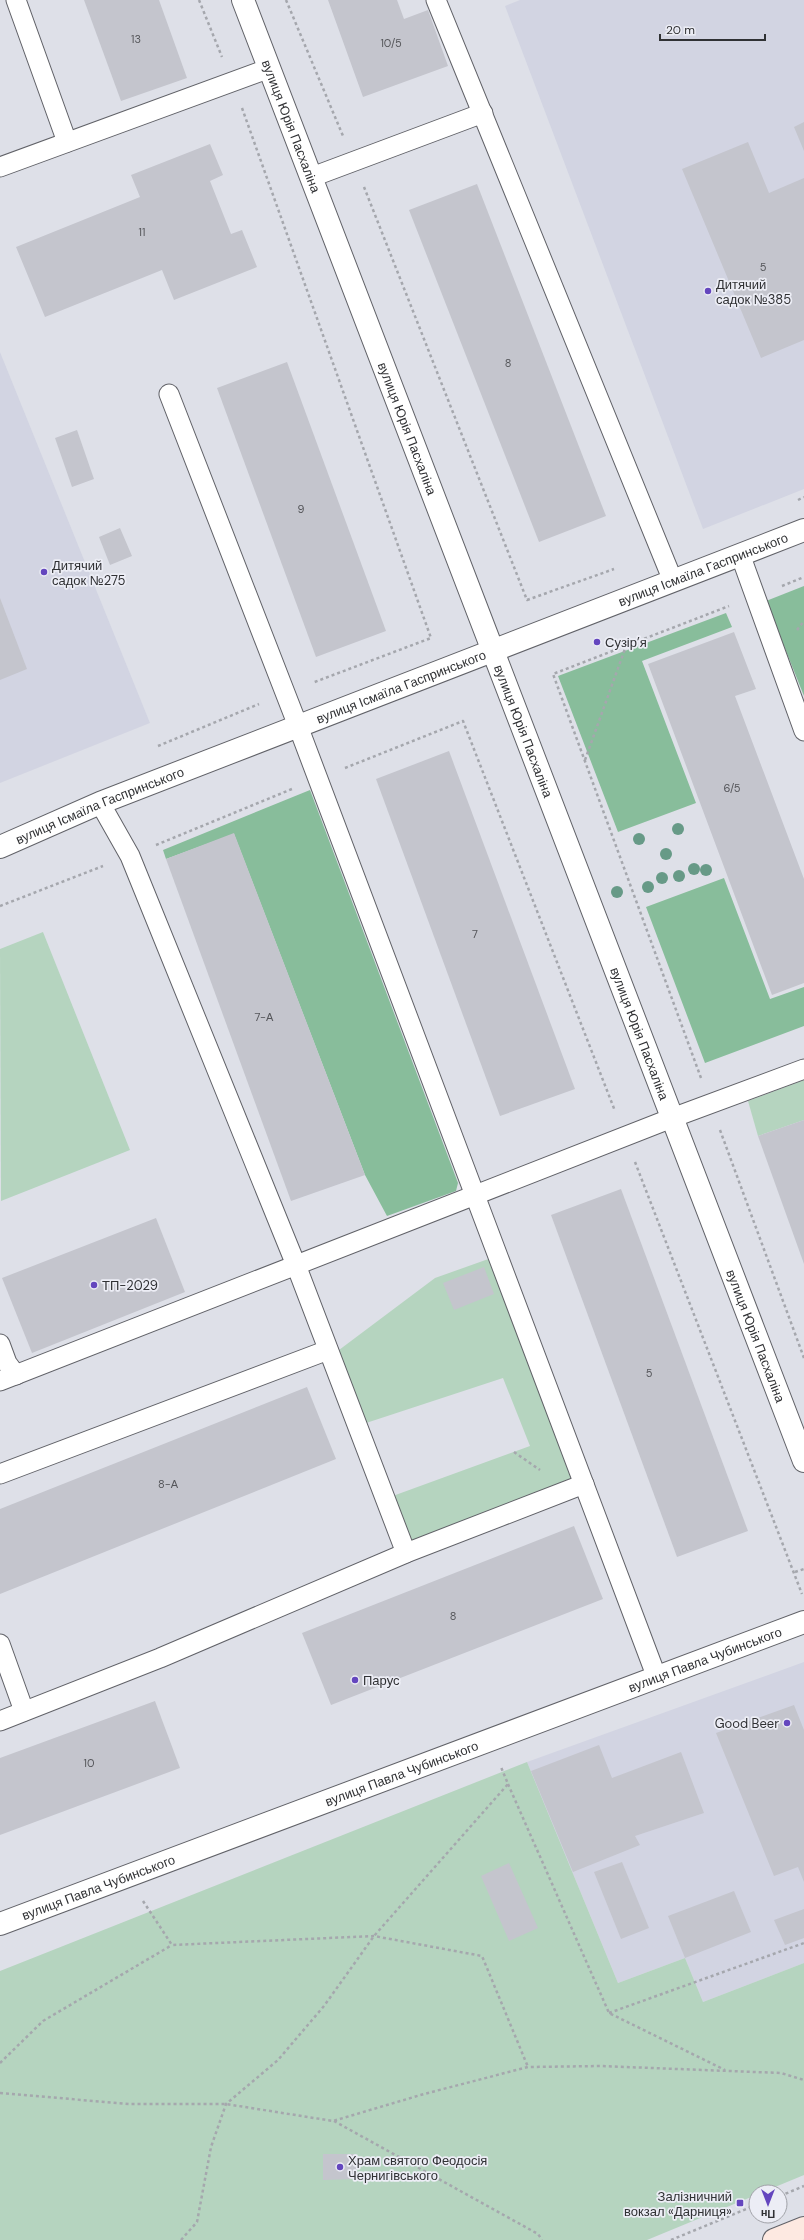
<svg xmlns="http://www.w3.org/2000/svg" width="804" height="2240" font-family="'DM Sans',sans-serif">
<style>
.built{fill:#d2d4e2}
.green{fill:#b5d4bf}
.forest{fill:#88bd9b}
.building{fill:#c4c5cd}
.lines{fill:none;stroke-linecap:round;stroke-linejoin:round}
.lane-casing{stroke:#616268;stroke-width:21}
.street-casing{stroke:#616268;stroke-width:24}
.secondary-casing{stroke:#616268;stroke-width:24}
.path{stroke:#a5a7ad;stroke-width:2.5;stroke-dasharray:3 3;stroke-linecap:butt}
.lane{stroke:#fff;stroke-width:19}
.street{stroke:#fff;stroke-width:22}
.secondary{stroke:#fde9e1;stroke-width:22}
.tree{fill:#679a87}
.poi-dot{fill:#6446be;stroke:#ecedf5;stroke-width:1.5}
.labels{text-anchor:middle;stroke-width:3.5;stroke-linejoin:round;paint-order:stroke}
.number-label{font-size:11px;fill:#55565a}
.street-label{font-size:13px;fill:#303134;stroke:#ecedf5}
.poi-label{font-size:13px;fill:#303134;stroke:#ecedf5;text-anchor:start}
</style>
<rect width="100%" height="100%" fill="#dee0e8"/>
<g class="built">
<polygon points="520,0 804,0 804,489 703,529 505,6"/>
<polygon points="0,352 150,723 0,783"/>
<polygon points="804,1662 804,1963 703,2002 685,1958 618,1983 527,1762"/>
</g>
<g class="green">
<polygon points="43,932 130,1150 1,1201 0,949"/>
<polygon points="804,1080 804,1120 758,1136 748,1101"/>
<polygon points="494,1257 573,1477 570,1483 412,1544 390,1497 530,1446 503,1378 360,1425 335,1353 435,1278"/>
<polygon points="527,1762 618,1983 685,1958 703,2002 804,1963 804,2175 763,2192 756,2192 756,2195 647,2240 0,2240 0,1971"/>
</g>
<g class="forest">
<polygon points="804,586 804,696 766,601"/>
<polygon points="726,613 732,627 642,661 696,803 618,832 558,676"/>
<polygon points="310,790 458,1183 456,1191 387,1216 365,1175 234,834 166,859 163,850"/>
<polygon points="724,878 770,999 804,987 804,1026 705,1063 646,907"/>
</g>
<g class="building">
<polygon points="84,0 159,0 187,78 121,101"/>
<polygon points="328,0 397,0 404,19 428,10 448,66 363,97"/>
<polygon points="804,122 804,151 794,127"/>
<polygon points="748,142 769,193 804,178 804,340 761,358 682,169"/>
<polygon points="210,144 223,175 210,181 231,234 242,230 257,267 174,300 162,270 45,317 16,247 140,197 131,175"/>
<polygon points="477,184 606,516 539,542 409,210"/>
<polygon points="287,362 386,631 316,657 217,388"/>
<polygon points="77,430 94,479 72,487 55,438"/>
<polygon points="120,528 132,556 110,565 99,537"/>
<polygon points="0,598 27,669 0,680"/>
<polygon points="734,632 756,689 735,696 804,879 804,983 772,995 648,664"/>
<polygon points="449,751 575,1089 500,1116 376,779"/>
<polygon points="234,833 365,1175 291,1201 166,859"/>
<polygon points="804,1120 804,1264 758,1136"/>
<polygon points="621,1189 748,1531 677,1557 551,1215"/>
<polygon points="156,1218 185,1292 32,1353 2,1278"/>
<polygon points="484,1267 494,1294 454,1310 443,1283"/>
<polygon points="307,1387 336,1459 0,1594 0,1509"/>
<polygon points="574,1526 603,1599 331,1705 302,1633"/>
<polygon points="155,1701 180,1768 0,1835 0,1758"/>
<polygon points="794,1705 804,1730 804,1882 798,1867 774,1876 716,1733"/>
<polygon points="599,1745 612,1778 681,1752 704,1813 635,1836 640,1845 573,1872 531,1771"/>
<polygon points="622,1862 649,1928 621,1939 594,1872"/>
<polygon points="509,1863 538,1928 509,1941 481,1876"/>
<polygon points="734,1891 751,1932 685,1958 668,1916"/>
<polygon points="804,1909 804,1938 785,1945 774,1920"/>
<polygon points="323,2154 357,2154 357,2179 323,2180"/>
</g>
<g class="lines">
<defs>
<g id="lane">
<polyline points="16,0 67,142"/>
<polyline points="436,0 673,581"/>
<polyline points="0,167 270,68"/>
<polyline points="312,177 483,113"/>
<polyline points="169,394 298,726 657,1678"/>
<polyline points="740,554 804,731"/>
<polyline points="100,803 130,856 296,1265 406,1553"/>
<polyline points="0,1344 7,1363 16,1375"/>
<polyline points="0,1381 672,1118 804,1069"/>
<polyline points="0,1474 328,1350"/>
<polyline points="0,1644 24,1711"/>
<polyline points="0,1721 160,1658 406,1553 584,1484"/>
</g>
<g id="street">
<path id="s1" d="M243,0L804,1461"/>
<path id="s2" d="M0,847L100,803L804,530"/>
<path id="s3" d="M0,1924L804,1622"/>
</g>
<polyline id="secondary" points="774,2240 804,2228"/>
</defs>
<use href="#lane" class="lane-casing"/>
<use href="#street" class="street-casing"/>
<use href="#secondary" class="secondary-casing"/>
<g class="path">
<polyline points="199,0 222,57"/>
<polyline points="286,0 343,136"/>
<polyline points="242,108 431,638 312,683"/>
<polyline points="364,187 527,600 614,569"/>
<polyline points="798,500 804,497"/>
<polyline points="782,586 804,577"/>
<polyline points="797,630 804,621"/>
<polyline points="158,746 259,704"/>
<polyline points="585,760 626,646"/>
<polyline points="345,768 463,721 615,1111"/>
<polyline points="156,845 292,789"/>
<polyline points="0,906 103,866"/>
<polyline points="701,1078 553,674 729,606"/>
<polyline points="720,1130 804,1358"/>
<polyline points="635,1162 802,1594"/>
<polyline points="514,1452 540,1470"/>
<polyline points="795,1572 804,1569"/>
<polyline points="508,1784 609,2013 725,2070"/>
<polyline points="143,1901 172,1945 374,1936 482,1956 528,2067"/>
<polyline points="609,2013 804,1943"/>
<polyline points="0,2063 43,2021 172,1945"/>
<polyline points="0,2093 129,2104 226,2104 333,2121 424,2094 528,2067 600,2066 781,2073 804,2080"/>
<polyline points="334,2121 538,2234 542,2240"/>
<polyline points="780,2196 804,2186"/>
<polyline points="181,2240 197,2222 211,2147 226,2104 278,2060 324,2006 374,1936 508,1784 501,1767"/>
<polyline points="671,2240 756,2205"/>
</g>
<use href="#lane" class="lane"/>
<use href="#street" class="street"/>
<use href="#secondary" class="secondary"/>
</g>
<g class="tree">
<circle cx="678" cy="829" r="6"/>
<circle cx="639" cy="839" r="6"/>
<circle cx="666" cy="854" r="6"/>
<circle cx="694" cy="869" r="6"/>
<circle cx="706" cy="870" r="6"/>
<circle cx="679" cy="876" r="6"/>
<circle cx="662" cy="878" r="6"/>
<circle cx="648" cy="887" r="6"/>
<circle cx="617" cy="892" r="6"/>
</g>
<g class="poi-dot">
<circle cx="708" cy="291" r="4"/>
<circle cx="44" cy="572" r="4"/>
<circle cx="597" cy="642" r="4"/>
<circle cx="94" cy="1285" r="4"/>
<circle cx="355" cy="1680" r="4"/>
<circle cx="787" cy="1723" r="4"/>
<circle cx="340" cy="2167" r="4"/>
<rect x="736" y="2199" width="8" height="8" rx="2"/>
</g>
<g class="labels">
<g class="number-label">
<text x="136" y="43">13</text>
<text x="391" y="47">10/5</text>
<text x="142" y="236">11</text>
<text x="763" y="271">5</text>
<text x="508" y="367">8</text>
<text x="301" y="513">9</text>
<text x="732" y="792">6/5</text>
<text x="475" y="938">7</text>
<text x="264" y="1021">7-А</text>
<text x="649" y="1377">5</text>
<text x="168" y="1488">8-А</text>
<text x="453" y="1620">8</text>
<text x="89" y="1767">10</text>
</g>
<g class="street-label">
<text dy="5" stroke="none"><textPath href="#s1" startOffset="135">вулиця Юрія Пасхаліна</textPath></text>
<text dy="5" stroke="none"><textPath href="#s1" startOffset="459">вулиця Юрія Пасхаліна</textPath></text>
<text dy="5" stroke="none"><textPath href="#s2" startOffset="756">вулиця Ісмаїла Гаспринського</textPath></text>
<text dy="5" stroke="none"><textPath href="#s2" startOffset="432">вулиця Ісмаїла Гаспринського</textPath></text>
<text dy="5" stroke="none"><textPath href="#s1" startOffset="783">вулиця Юрія Пасхаліна</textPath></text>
<text dy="5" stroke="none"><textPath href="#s2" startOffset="108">вулиця Ісмаїла Гаспринського</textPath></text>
<text dy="5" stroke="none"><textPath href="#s1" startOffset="1107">вулиця Юрія Пасхаліна</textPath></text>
<text dy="5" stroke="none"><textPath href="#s1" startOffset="1431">вулиця Юрія Пасхаліна</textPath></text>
<text dy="5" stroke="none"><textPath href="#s3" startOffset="753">вулиця Павла Чубинського</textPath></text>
<text dy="5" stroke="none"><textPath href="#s3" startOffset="429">вулиця Павла Чубинського</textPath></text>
<text dy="5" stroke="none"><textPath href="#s3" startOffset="105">вулиця Павла Чубинського</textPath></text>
</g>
<g class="poi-label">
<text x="716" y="289">Дитячий<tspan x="716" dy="15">садок №385</tspan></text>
<text x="52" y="570">Дитячий<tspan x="52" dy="15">садок №275</tspan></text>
<text x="605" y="647">Сузір’я</text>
<text x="102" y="1290">ТП-2029</text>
<text x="363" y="1685">Парус</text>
<text x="779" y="1728" text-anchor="end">Good Beer</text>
<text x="348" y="2165">Храм святого Феодосія<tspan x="348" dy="15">Чернигівського</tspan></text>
<text x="732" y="2201" text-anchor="end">Залізничний<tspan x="732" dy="15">вокзал «Дарниця»</tspan></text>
</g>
</g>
<g transform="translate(768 2204) rotate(180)"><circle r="19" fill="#ecedf5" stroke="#a1a2a8"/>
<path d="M0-3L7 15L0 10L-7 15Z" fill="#6446be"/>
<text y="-6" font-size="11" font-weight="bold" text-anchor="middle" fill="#303134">Пн</text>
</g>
<path d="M660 34v6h105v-6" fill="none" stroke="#303134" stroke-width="2"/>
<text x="666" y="34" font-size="12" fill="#303134" stroke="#ecedf5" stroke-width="3" paint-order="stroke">20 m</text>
</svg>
